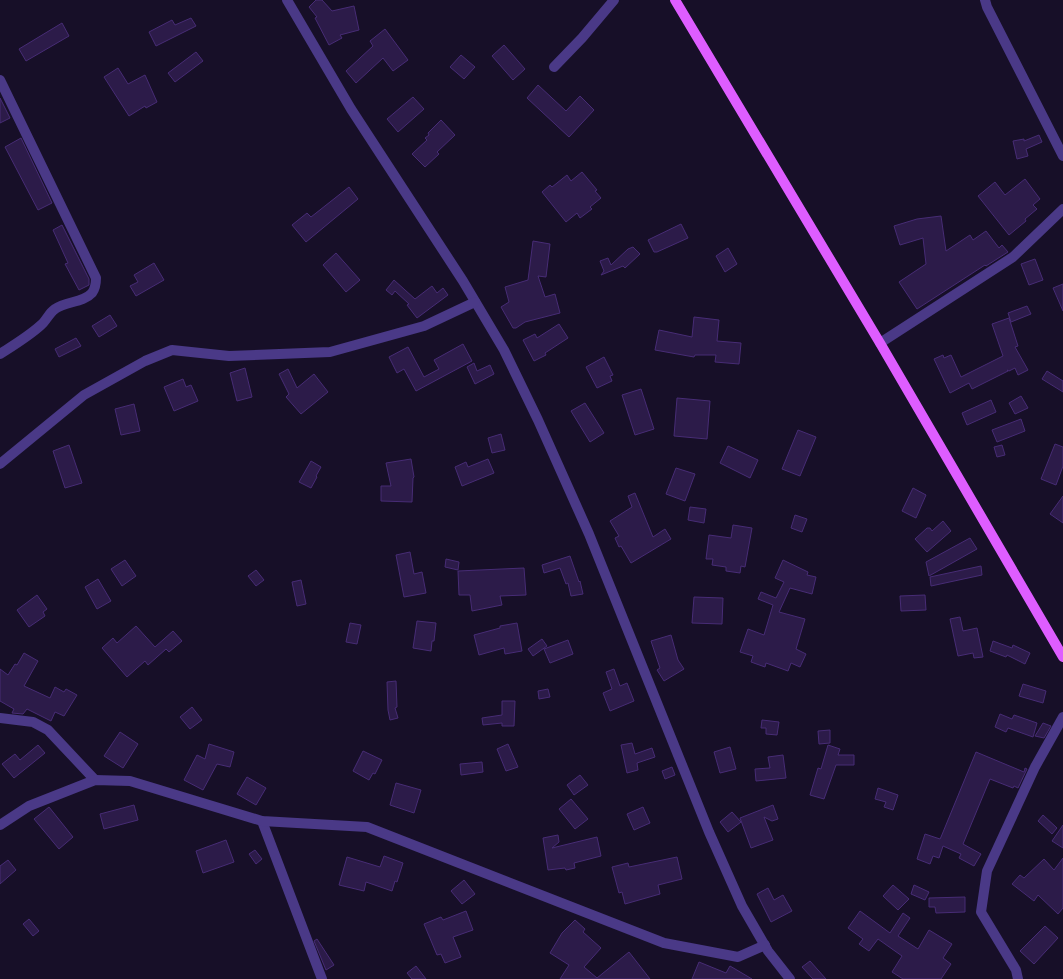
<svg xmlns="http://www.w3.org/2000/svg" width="1063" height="979" font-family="Raleway,sans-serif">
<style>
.building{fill:#2c1b49;stroke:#472c75}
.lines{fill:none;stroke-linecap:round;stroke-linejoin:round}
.minor{stroke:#4a3987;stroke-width:10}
.major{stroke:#de5dff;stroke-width:10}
</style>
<rect width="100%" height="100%" fill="#170f28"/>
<g class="building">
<polygon points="316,0 322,0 332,11 354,6 359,30 340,35 342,38 329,45 315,18 317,17 309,7"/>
<polygon points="191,18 196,26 156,46 149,32 172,20 175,25"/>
<polygon points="62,23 69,36 26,61 19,49"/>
<polygon points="385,29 408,60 393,71 383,58 356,83 346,71 373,46 370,41"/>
<polygon points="504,45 525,69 513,80 492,56"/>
<polygon points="196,52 203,61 175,82 168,73"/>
<polygon points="461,55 475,67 464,79 450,67"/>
<polygon points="118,68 128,84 145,75 157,102 146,108 145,106 129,116 104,77"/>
<polygon points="538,85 566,111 580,96 594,110 569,137 527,98"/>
<polygon points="413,97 424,109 398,132 387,119"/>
<polygon points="0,98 10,118 0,123"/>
<polygon points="441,120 455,135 437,152 439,154 425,167 412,154 427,140 425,138 429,135 428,133"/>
<polygon points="1039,135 1042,142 1026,149 1028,156 1017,159 1013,141 1024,139 1024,141"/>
<polygon points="21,138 52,203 38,210 5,147"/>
<polygon points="582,172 597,190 595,191 601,198 590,207 592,209 580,218 577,213 566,222 542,192 550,185 552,187 567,175 571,181"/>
<polygon points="1025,179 1040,199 1033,205 1037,209 1025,219 1026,221 1009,235 978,196 995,182 1005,195"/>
<polygon points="349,187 358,199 306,242 292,225 307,213 311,217"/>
<polygon points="941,216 946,251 970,235 973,240 986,231 999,248 1002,245 1008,252 986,266 985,265 917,309 899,282 926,264 923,238 900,245 894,226 917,219"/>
<polygon points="681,224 688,238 657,252 654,252 648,240"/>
<polygon points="62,225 89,279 89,285 79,290 65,264 68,263 53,230"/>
<polygon points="533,241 550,244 546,277 538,276 545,297 555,294 560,313 525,322 516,328 513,328 501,307 509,302 505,287 528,280"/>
<polygon points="633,247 640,254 625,268 623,266 601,275 604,271 600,261 608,258 611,265 628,249"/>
<polygon points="728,248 737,264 725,272 716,256"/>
<polygon points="336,253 360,280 346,292 323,265"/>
<polygon points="1035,259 1043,280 1029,285 1021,264"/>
<polygon points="154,263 164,280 136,296 130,286 138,282 134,275"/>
<polygon points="394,280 415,299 432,286 437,293 443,288 448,295 417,318 407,305 409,304 395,291 392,295 386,290"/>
<polygon points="1063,284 1063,311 1053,288"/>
<polygon points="1027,306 1031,314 1011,322 1008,313"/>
<polygon points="110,315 117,326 99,337 92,326"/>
<polygon points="694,317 719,320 717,341 741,343 739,364 715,362 716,355 695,355 694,357 655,350 659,330 692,337"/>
<polygon points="1009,318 1018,346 1015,347 1028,370 1018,375 1015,368 1009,371 1007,370 1008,371 972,389 969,383 950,393 934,359 943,355 944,358 951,355 961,377 1003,356 992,324"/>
<polygon points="559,324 568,338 545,353 546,355 534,361 523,340 535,334 537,338"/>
<polygon points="76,338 81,346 59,357 55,349"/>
<polygon points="463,344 472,361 416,391 404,369 397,373 389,357 408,347 424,377 439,369 434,360"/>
<polygon points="604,357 613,375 610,376 612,381 597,388 586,367"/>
<polygon points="474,363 477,371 490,365 494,374 475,384 467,367"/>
<polygon points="245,368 252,397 237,401 230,373"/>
<polygon points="288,369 297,388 314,374 328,392 301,414 286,397 289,394 279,374"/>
<polygon points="1047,371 1063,381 1063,392 1042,379"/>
<polygon points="183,379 186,387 191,385 198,401 174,411 164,387"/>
<polygon points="641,389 654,429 635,435 622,395"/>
<polygon points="1021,396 1028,408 1015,414 1009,403"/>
<polygon points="677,398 710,401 707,439 674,436"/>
<polygon points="991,400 996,412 967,425 962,413"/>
<polygon points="585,403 604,433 590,442 571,411"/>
<polygon points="134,404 140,431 121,435 115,409"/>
<polygon points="1021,419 1025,431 997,442 992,430"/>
<polygon points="798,430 816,437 800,476 782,469"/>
<polygon points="501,434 505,450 492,453 488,438"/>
<polygon points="1055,444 1063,447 1063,466 1056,485 1041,479"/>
<polygon points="69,445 82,483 65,488 53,451"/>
<polygon points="1002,445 1005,455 997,457 994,447"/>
<polygon points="728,446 758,460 750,478 720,463"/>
<polygon points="411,459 414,477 413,478 412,502 381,501 381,486 391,486 386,463"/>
<polygon points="488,459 494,473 462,486 455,467 466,462 468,467"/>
<polygon points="311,461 321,467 316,476 317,477 311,488 299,482"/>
<polygon points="676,468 695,474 685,501 666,494"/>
<polygon points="913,488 926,495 916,518 902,511"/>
<polygon points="635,493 653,537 665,529 671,539 631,563 621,546 619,547 615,538 619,536 610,521 632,507 628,496"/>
<polygon points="1063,496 1063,523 1050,514"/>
<polygon points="690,507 706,509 704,523 688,520"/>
<polygon points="795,515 807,519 802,532 791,528"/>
<polygon points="943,521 951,531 927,552 915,539 927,528 930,528 932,531"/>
<polygon points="733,525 752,528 745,567 741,566 740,573 726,571 726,567 712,565 713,559 706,559 709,535 731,538"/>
<polygon points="970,538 977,549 929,576 926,562"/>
<polygon points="410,552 414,574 422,572 426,593 404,597 396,555"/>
<polygon points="570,556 579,582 580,581 583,594 571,596 568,583 566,584 560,568 544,573 542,565"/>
<polygon points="446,559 459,562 458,570 445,567"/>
<polygon points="125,560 136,576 122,586 111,569"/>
<polygon points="783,560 808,572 807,575 816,577 812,594 790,588 779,612 805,619 796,649 806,654 800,667 791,663 788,671 766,663 765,667 751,662 753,656 740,652 748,629 764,635 773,605 758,599 761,592 776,598 784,582 775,578"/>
<polygon points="981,566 982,575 931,586 930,577"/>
<polygon points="524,568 526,595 500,596 502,605 472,611 470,595 459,595 458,571"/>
<polygon points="256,570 264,580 256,586 248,576"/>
<polygon points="98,579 111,601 97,609 85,587"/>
<polygon points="301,580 306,604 297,606 292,582"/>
<polygon points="37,595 47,609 43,612 45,616 29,627 17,610"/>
<polygon points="925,595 926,610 901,611 900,596"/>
<polygon points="694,597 723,598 722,624 692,623"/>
<polygon points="960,617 963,631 977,628 983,657 974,658 973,653 958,656 950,619"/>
<polygon points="417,621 436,623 434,641 432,641 431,651 413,648"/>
<polygon points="350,623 361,625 357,644 346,642"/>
<polygon points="517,623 522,651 505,654 504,648 479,655 474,635 500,628 500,626"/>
<polygon points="136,626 155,647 173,631 182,641 169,652 166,649 148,665 145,661 127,677 102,648 113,638 117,643"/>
<polygon points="671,635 678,660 684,669 664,681 657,670 660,668 651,641"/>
<polygon points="542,639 547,646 533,656 528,649"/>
<polygon points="568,640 573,654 550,663 544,649"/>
<polygon points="993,641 1012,648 1013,645 1030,653 1025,664 1007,655 1006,657 990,651"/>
<polygon points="24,653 38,661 24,686 50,698 55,687 64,692 66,689 77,695 64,716 55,712 51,721 27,709 23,714 12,713 14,709 0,701 0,669 8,675 15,664 17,665"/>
<polygon points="614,669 620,686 627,683 634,701 610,711 603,693 612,689 606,672"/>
<polygon points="396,681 397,707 395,708 398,718 390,720 388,710 387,682"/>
<polygon points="1023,684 1046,691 1043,703 1019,696"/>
<polygon points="548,689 550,697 539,699 538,691"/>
<polygon points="502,701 515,701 514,726 502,726 502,723 483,725 482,718 502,715"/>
<polygon points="192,707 202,720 190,729 180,717"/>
<polygon points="1000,714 1012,719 1014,715 1037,723 1033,737 1008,728 1006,732 995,727"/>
<polygon points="762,720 779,722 777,735 766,734 766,728 761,728"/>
<polygon points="1043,723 1051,726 1044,738 1035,736"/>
<polygon points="830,730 830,743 819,744 818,731"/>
<polygon points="120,732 138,744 123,768 104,756"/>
<polygon points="632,743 635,754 652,748 655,757 637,763 638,770 627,773 621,745"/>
<polygon points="209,744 234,752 230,767 217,764 203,790 184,780 197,755 205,759"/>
<polygon points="508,744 518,767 506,771 497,749"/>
<polygon points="38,745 45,753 14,778 2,764 15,754 20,760"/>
<polygon points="828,745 840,749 838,755 854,755 854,765 836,765 824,799 810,795 818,768 821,769"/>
<polygon points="730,747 736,769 720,773 714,752"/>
<polygon points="363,751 382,760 375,774 373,773 369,780 353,771"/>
<polygon points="976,752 1024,772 1025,768 1027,769 1018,788 1014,786 1013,788 990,779 963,844 981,854 974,866 959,858 961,854 943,846 939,858 933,856 930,864 917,859 925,834 940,839 941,837"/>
<polygon points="783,755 786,778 756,781 755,769 770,768 768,757"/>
<polygon points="482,762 483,772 461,775 460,764"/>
<polygon points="672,767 675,775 665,779 662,771"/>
<polygon points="580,775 588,785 574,795 567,785"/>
<polygon points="247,777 266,788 256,805 237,794"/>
<polygon points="396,783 421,790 414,813 390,805"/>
<polygon points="878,788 898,795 893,810 884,807 886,802 875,799"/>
<polygon points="571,799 588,819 575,829 559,809"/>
<polygon points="134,805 138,820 104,829 100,814"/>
<polygon points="773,805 778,819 772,821 764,817 773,840 751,848 740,818"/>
<polygon points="49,807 73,837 59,849 34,819"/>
<polygon points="643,807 650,823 634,830 627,814"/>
<polygon points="732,812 741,822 728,832 720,822"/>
<polygon points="1043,815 1057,828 1052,834 1038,821"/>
<polygon points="1063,825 1063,848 1052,841"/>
<polygon points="558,835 559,842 552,848 597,837 601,856 574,863 575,868 566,870 565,868 548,870 543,838"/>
<polygon points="226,840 234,862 203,873 196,851"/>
<polygon points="255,850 262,859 256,864 249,854"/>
<polygon points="384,856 403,863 397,882 395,881 392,891 366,882 364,891 339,885 347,857 380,867"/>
<polygon points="677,857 682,879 658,885 660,894 625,904 622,892 619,893 612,867 628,863 629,867"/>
<polygon points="1063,858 1063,908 1058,914 1038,895 1034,901 1012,884 1020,875 1024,878 1044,859 1054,870"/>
<polygon points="8,860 16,870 0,884 0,866"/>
<polygon points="464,880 475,894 462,904 451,891"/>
<polygon points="893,885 909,899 898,910 883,896"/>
<polygon points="914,885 929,892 925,900 911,894"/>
<polygon points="768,888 774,900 783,895 792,911 771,922 757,894"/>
<polygon points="965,897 965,912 936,913 935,907 929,907 929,898"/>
<polygon points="466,911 473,930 453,937 461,957 445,963 441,954 437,955 424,924 441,917 443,920"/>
<polygon points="860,911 890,933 903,913 910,918 898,936 918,949 929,930 952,944 943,958 951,964 941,979 903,979 892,972 902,956 878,939 869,951 859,944 863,939 848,928"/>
<polygon points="29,919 39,931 33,936 23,924"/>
<polygon points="575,920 585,929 583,932 601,948 584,967 597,978 629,952 650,979 560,979 569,965 550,953 562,933"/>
<polygon points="1045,926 1058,938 1034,964 1020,951"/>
<polygon points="317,939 334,965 326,970 314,941"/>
<polygon points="810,961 826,979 813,979 802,967"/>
<polygon points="699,962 726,973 730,966 752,979 692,979"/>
<polygon points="416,966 426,979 412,979 407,973"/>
</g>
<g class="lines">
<g class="minor">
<polyline points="287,0 351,109 463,281 504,350 538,420 589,534 709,832 742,906 768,951 790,979"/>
<polyline points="985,0 987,7 1063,156"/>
<polyline points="554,67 582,38 614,0"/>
<path d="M0,80L96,278C96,283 95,289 92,293C83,303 66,301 55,309C49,313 46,321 41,325C29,336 14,345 0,354"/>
<polyline points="880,343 1013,257 1063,209"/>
<polyline points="0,464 84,395 145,361 172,350 229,356 330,352 424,326 475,302"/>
<polyline points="0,718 33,722 48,730 95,780"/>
<polyline points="262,821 322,979"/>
<polyline points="0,825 29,806 95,780 130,781 262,821 367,827 664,943 738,957 765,945"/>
<polyline points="1018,979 1016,970 981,912 987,871 1035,767 1063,717"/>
</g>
<polyline class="major" points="675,0 880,343 1063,657"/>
</g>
</svg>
